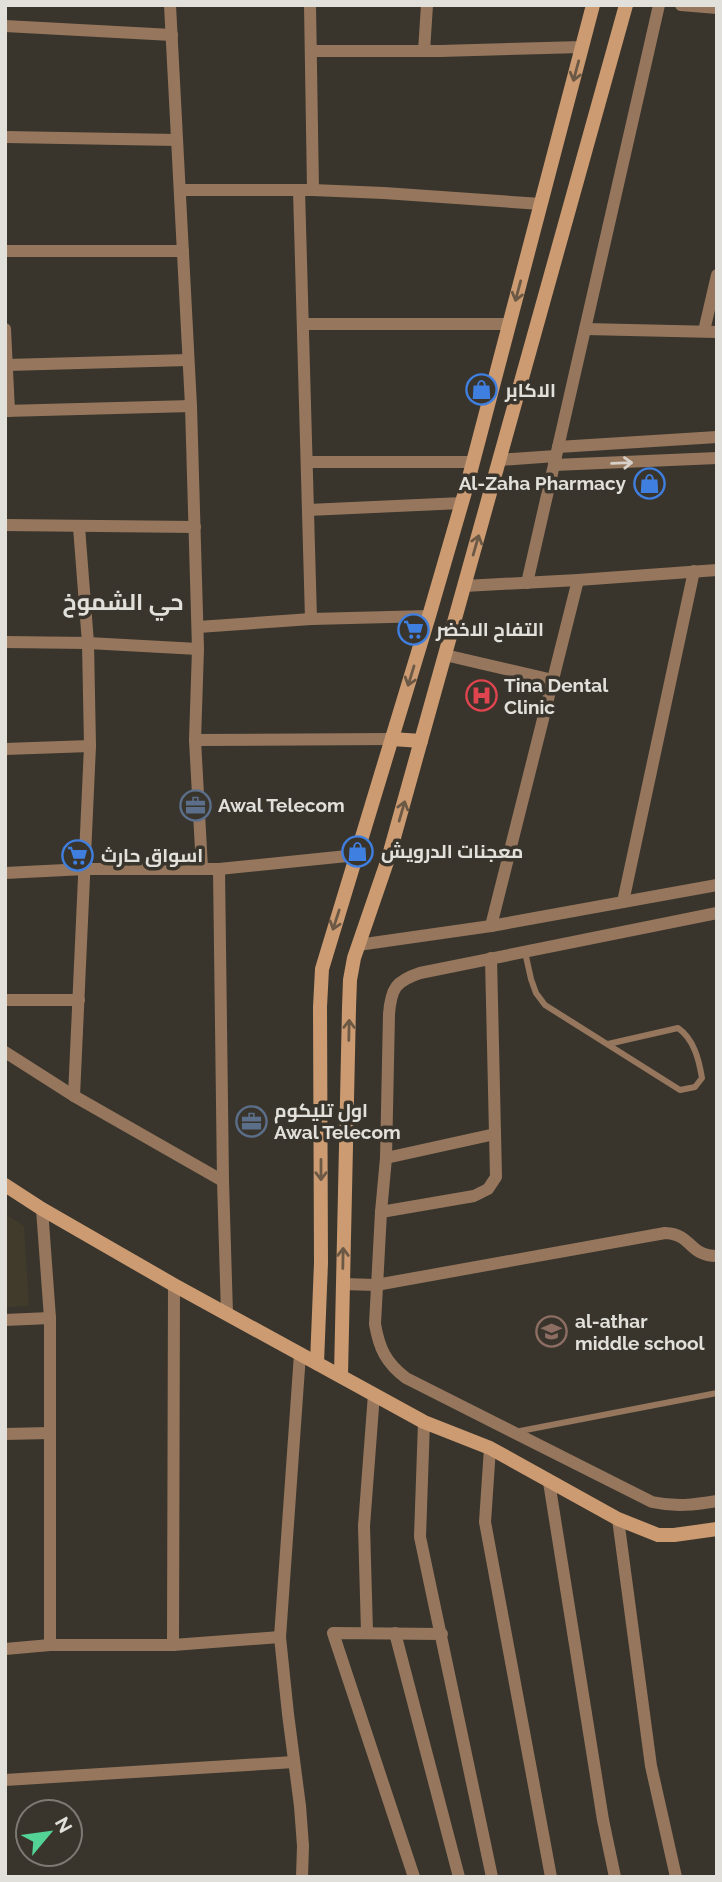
<svg xmlns="http://www.w3.org/2000/svg" width="722" height="1882" font-family="Raleway,Cairo,sans-serif">
<style>
.built{fill:#413b2c}
.lines{fill:none;stroke-linecap:round;stroke-linejoin:round}
.lane{stroke:#96775d;stroke-width:6}
.street{stroke:#96775d;stroke-width:12}
.secondary{stroke:#cc9b71;stroke-width:14}
.oneway{stroke:#6c5945}
.oneway2{stroke:#d7d0c8}
.labels{text-anchor:middle;stroke-width:7;stroke-linejoin:round;paint-order:stroke}
.poi-label{font-size:19px;font-weight:bold;fill:#e2e0db;stroke:#39352d;text-anchor:start}
.quarter-label{font-size:23px;font-weight:bold;fill:#e2e0db;stroke:#39352d}
</style>
<rect width="100%" height="100%" fill="#39352d"/>
<polygon class="built" points="5,1214 24,1226 29,1306 5,1307"/>
<g class="lines">
<g class="lane">
<path d="M525,952L531,979L536,993L545,1005L680,1090L695,1087L702,1078C699,1060 694,1039 678,1028L608,1044"/>
<polyline points="515,1432 717,1393"/>
</g>
<g class="street">
<polyline points="170,5 191,406 198,649 195,740 202,868"/>
<polyline points="310,5 313,190"/>
<polyline points="681,5 717,8"/>
<polyline points="5,26 172,35"/>
<polyline points="311,51 440,51 582,47"/>
<polyline points="424,51 427,5"/>
<polyline points="5,137 177,140"/>
<polyline points="180,190 313,190 384,193 541,204"/>
<polyline points="299,190 311,619"/>
<polyline points="5,251 183,251"/>
<polyline points="303,324 509,324"/>
<polyline points="5,329 9,411"/>
<polyline points="585,329 717,332"/>
<polyline points="704,331 717,275"/>
<polyline points="7,365 188,360"/>
<polyline points="5,411 191,406"/>
<polyline points="558,447 717,437"/>
<polyline points="499,460 556,456"/>
<polyline points="307,462 473,462"/>
<polyline points="554,465 717,458"/>
<polyline points="308,510 462,503"/>
<polyline points="5,525 195,527"/>
<polyline points="527,583 659,5"/>
<polyline points="464,586 578,580 717,570"/>
<polyline points="198,627 311,619 429,616"/>
<polyline points="5,642 88,643 198,649"/>
<polyline points="445,655 553,680"/>
<polyline points="195,740 392,739"/>
<polyline points="5,749 90,746"/>
<polyline points="219,869 223,1181 227,1314"/>
<polyline points="5,873 85,869 219,869 357,855"/>
<polyline points="623,902 694,571"/>
<path d="M717,913L420,973C396,981 391,988 389,1014L386,1158L381,1212L375,1324C379,1348 386,1363 406,1378L652,1502C675,1507 694,1505 717,1501"/>
<polyline points="491,926 578,580"/>
<polyline points="358,945 491,926 717,885"/>
<polyline points="5,1000 79,1000"/>
<polyline points="5,1052 74,1096 223,1181"/>
<polyline points="74,1096 90,746 88,643 79,527"/>
<polyline points="386,1158 495,1134"/>
<polyline points="42,1209 50,1318 50,1645"/>
<polyline points="381,1212 474,1196 488,1189 496,1177 491,958"/>
<path d="M343,1284L376,1285L665,1233C693,1234 688,1256 717,1256"/>
<polyline points="5,1320 50,1318"/>
<polyline points="300,1354 280,1637 288,1714 300,1806 303,1846 302,1877"/>
<polyline points="424,1422 420,1537 492,1877"/>
<polyline points="5,1434 50,1433"/>
<polyline points="490,1448 485,1522 551,1877"/>
<polyline points="549,1482 603,1820 615,1877"/>
<polyline points="618,1519 651,1766 676,1877"/>
<polyline points="367,1632 364,1526 374,1394"/>
<polyline points="395,1633 459,1877"/>
<polyline points="173,1645 174,1285"/>
<polyline points="5,1649 50,1645 173,1645 280,1637"/>
<polyline points="5,1780 294,1762"/>
<polyline points="414,1877 333,1633 442,1634"/>
</g>
<g class="secondary">
<polyline points="392,739 421,741"/>
<polyline points="5,1185 42,1209 174,1285 424,1422 490,1448 618,1519 658,1535 674,1535 717,1529"/>
<polyline points="317,1363 321,1263 320,1007 322,969 429,616 467,485 593,5"/>
<polyline points="341,1375 349,1008 350,980 354,958 388,859 626,5"/>
</g>
</g>
<defs><path id="oneway-shaft" d="M-6 0H5M1.5-3L5.5 0L1.5 3" fill="none" stroke-width="1.6" stroke-linecap="round" stroke-linejoin="round" transform="scale(1.75)"/></defs>
<g class="oneway">
<use href="#oneway-shaft" transform="translate(576 71) rotate(105)"/>
<use href="#oneway-shaft" transform="translate(518 291) rotate(105)"/>
<use href="#oneway-shaft" transform="translate(476 545) rotate(-74)"/>
<use href="#oneway-shaft" transform="translate(411 676) rotate(107)"/>
<use href="#oneway-shaft" transform="translate(402 811) rotate(-74)"/>
<use href="#oneway-shaft" transform="translate(336 920) rotate(108)"/>
<use href="#oneway-shaft" transform="translate(349 1030) rotate(-89)"/>
<use href="#oneway-shaft" transform="translate(321 1170) rotate(90)"/>
<use href="#oneway-shaft" transform="translate(343 1258) rotate(-89)"/>
</g>
<use class="oneway2" href="#oneway-shaft" transform="translate(622 463) rotate(-2)"/>
<defs>
<symbol id="shop-ring" viewBox="-11 -11 22 22"><circle r="9.5" fill="#39352d" stroke="#3f7fe0" stroke-width="1.5"/><path d="M-5-2.5h2.3a2.7 3.5 0 0 1 5.4 0H5L5.5 6h-11ZM-1.5-2.5h3a1.5 2.3 0 0 0-3 0Z" fill="#3f7fe0"/></symbol>
<symbol id="supermarket-ring" viewBox="-11 -11 22 22"><circle r="9.5" fill="#39352d" stroke="#3f7fe0" stroke-width="1.5"/><path d="M-6-5.5h2.5l.6 2H6L4.5 2H-2.5L-4.4-4H-6ZM-1.5 3.2a1.3 1.3 0 1 0 .1 0ZM3 3.2a1.3 1.3 0 1 0 .1 0Z" fill="#3f7fe0"/></symbol>
<symbol id="hospital-ring" viewBox="-11 -11 22 22"><circle r="9.5" fill="#39352d" stroke="#e0444e" stroke-width="1.5"/><path d="M-5-5h3v3.5h4V-5h3V5h-3V1.5h-4V5h-3Z" fill="#e0444e"/></symbol>
<symbol id="office-ring" viewBox="-11 -11 22 22"><circle r="9.5" fill="#39352d" stroke="#5c6f8a" stroke-width="1.5"/><path d="M-6-3h4V-5.5h4V-3h4V5H-6ZM-1-4.5V-3h2v-1.5ZM-6 0V1H6V0Z" fill="#5c6f8a"/></symbol>
<symbol id="school-ring" viewBox="-11 -11 22 22"><circle r="9.5" fill="#39352d" stroke="#8d6e63" stroke-width="1.5"/><path d="M0-5L7-2L0 1L-7-2ZM-4 1L0 2.5L4 1V4Q0 6-4 4Z" fill="#8d6e63"/></symbol>
</defs>
<g fill-rule="evenodd">
<use href="#shop-ring" x="464" y="372" width="35" height="35"/>
<use href="#shop-ring" x="632" y="466" width="35" height="35"/>
<use href="#supermarket-ring" x="396" y="612" width="35" height="35"/>
<use href="#hospital-ring" x="464" y="678" width="35" height="35"/>
<use href="#office-ring" x="178" y="788" width="35" height="35"/>
<use href="#shop-ring" x="340" y="834" width="35" height="35"/>
<use href="#supermarket-ring" x="60" y="838" width="35" height="35"/>
<use href="#office-ring" x="234" y="1104" width="35" height="35"/>
<use href="#school-ring" x="534" y="1314" width="35" height="35"/>
</g>
<g class="labels">
<g class="poi-label">
<text x="505" y="397">الاكابر</text>
<text x="626" y="490" text-anchor="end">Al-Zaha Pharmacy</text>
<text x="436" y="636">التفاح الاخضر</text>
<text x="504" y="692">Tina Dental<tspan x="504" dy="22">Clinic</tspan></text>
<text x="218" y="812">Awal Telecom</text>
<text x="381" y="858">معجنات الدرويش</text>
<text x="101" y="862">اسواق حارث</text>
<text x="274" y="1117">اول تليكوم<tspan x="274" dy="22">Awal Telecom</tspan></text>
<text x="575" y="1328">al-athar<tspan x="575" dy="22">middle school</tspan></text>
</g>
<g class="quarter-label">
<text x="123" y="610">حي الشموخ</text>
</g>
</g>
<rect width="722" height="1882" fill="none" stroke="#e2e0db" stroke-width="14"/>
<g transform="translate(49 1833) rotate(61)"><circle r="33" fill="#39352d" stroke="#7d7973" stroke-width="2"/>
<path d="M0-5L12 26L0 18L-12 26Z" fill="#54d396"/>
<text y="-10" font-size="19" font-weight="bold" text-anchor="middle" fill="#e2e0db">N</text>
</g>
</svg>
